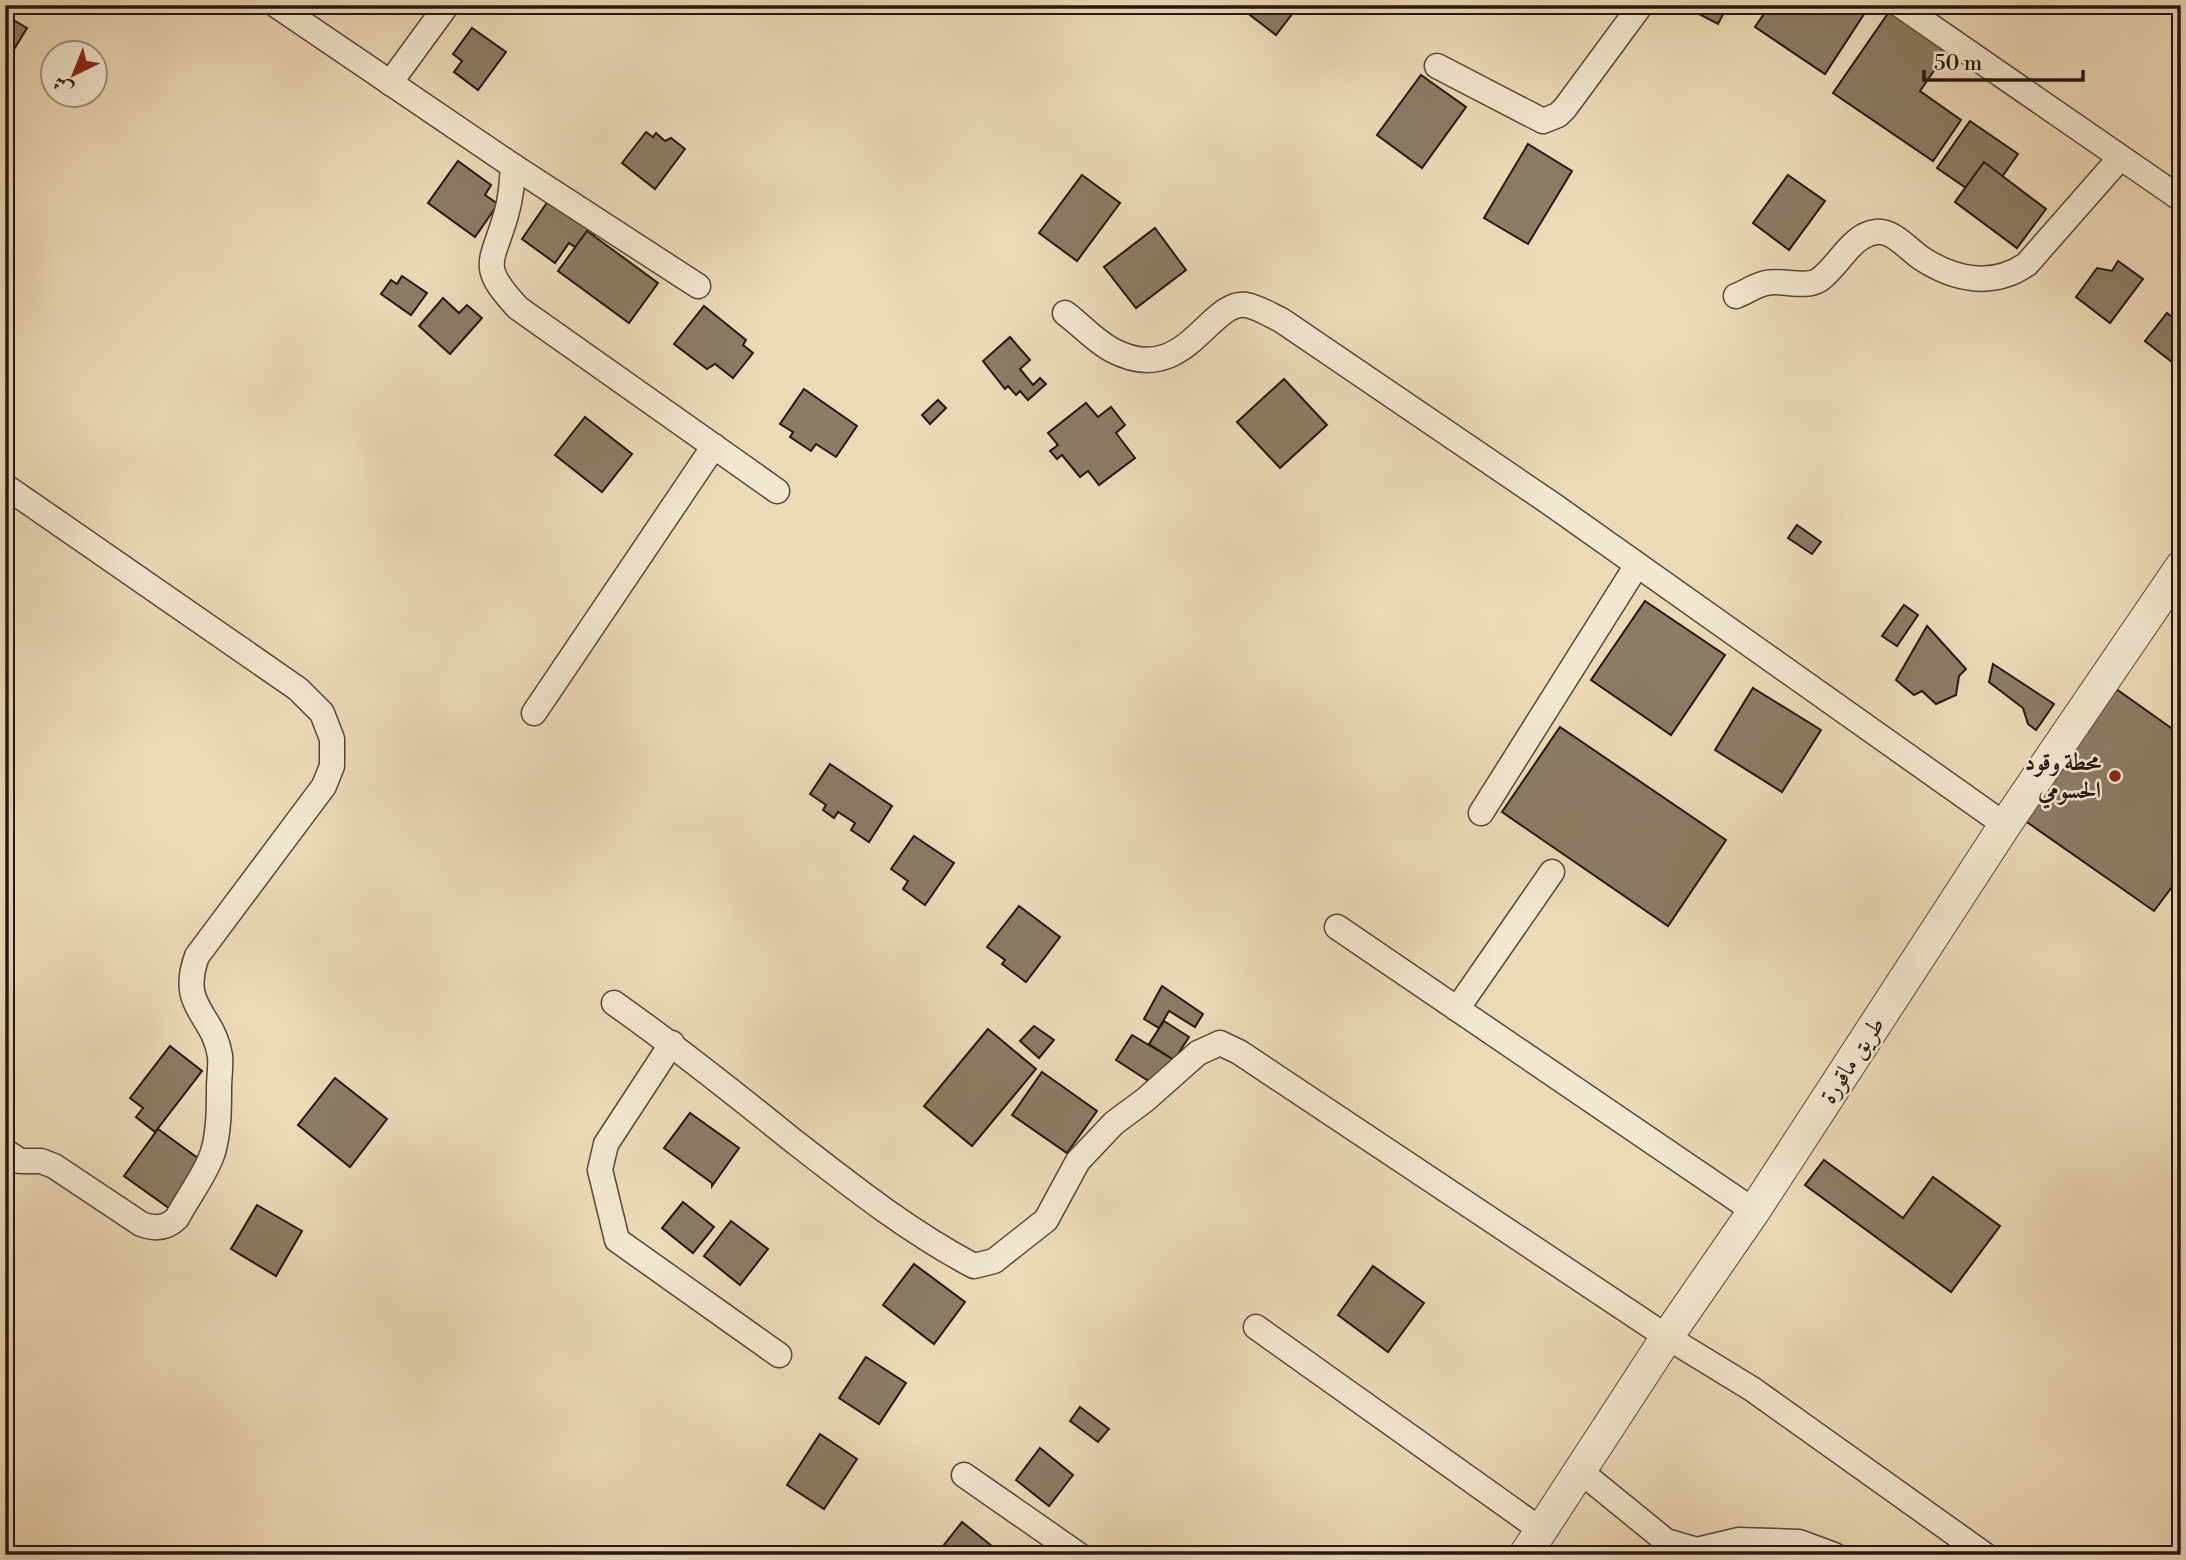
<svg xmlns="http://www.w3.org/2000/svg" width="2186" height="1560" font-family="'Libre Bodoni',Amiri,serif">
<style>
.building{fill:#8c7c66;stroke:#25160f;stroke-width:2}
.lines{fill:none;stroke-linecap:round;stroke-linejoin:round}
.minor-casing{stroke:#574739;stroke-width:27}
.tertiary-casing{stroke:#574739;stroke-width:34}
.minor{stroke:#f3e7d0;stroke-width:24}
.tertiary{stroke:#f3e7d0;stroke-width:32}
.poi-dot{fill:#8f2418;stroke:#f3e7d0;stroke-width:2.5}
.labels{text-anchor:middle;stroke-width:5;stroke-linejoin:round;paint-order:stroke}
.poi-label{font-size:24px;font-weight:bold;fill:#25160f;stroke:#f3e7d0;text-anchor:end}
.street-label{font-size:24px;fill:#25160f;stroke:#f3e7d0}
</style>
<rect width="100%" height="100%" fill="#ecdab7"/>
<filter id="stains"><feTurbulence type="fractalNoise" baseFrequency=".00286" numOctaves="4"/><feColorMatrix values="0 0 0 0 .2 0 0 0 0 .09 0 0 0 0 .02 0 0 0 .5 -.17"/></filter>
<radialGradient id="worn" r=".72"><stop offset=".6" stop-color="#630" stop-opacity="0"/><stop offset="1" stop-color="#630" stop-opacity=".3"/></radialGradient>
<g class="building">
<polygon points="1237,5 1299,5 1276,35"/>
<polygon points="1682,5 1728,5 1718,24"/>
<polygon points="1770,5 1870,5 1825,74 1755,27"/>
<polygon points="1889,12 1947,52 1920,91 1961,120 1933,161 1833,93"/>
<polygon points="5,15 27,28 5,64"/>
<polygon points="472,28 506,52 478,90 454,72 462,61 453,54"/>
<polygon points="1421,75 1466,107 1422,168 1377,135"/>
<polygon points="1970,121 2018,154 1985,201 1937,168"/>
<polygon points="646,132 653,137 656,133 665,141 671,138 685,149 655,189 622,163"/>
<polygon points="1528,144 1572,171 1528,244 1484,218"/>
<polygon points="458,161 491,185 485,195 498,204 475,237 428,203"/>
<polygon points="1984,162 2046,209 2017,248 1955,202"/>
<polygon points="1082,175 1120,203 1077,261 1039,233"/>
<polygon points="1788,175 1825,201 1789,250 1753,223"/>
<polygon points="553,194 599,227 582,252 569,243 555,263 522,239"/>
<polygon points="1155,228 1186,270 1136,308 1104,267"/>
<polygon points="587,231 658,283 629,323 558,271"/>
<polygon points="2118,261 2143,279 2110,323 2076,297 2097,268 2112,271"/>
<polygon points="402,276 427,293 411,315 381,294 391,280 397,284"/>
<polygon points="443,298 459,313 467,305 482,318 450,354 419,326"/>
<polygon points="704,306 746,340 743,345 753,353 733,378 715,364 707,369 674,344"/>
<polygon points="2167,313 2181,324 2181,362 2177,366 2145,341"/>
<polygon points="1010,337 1030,360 1020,369 1033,385 1040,378 1046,384 1028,400 1020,391 1016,395 1008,386 1005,389 983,361"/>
<polygon points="1284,379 1327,425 1280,468 1237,422"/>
<polygon points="804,389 857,426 836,457 816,444 811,451 790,437 793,432 780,424"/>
<polygon points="938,400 946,408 930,424 922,415"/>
<polygon points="1086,403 1098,417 1111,407 1125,425 1116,433 1135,458 1099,485 1088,471 1080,477 1062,455 1057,459 1050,451 1058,445 1048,433"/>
<polygon points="585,417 632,454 602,492 555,455"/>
<polygon points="1797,525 1821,542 1812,554 1788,538"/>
<polygon points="1645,601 1725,655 1671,735 1591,680"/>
<polygon points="1904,605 1918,615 1897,646 1882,636"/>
<polygon points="1927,626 1966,669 1959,676 1956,695 1936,704 1922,691 1914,695 1896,680"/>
<polygon points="1993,664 2054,704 2036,730 2028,724 2023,708 1989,682"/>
<polygon points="2112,686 2181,735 2181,875 2154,911 2021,818"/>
<polygon points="1753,688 1821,730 1782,792 1715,750"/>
<polygon points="1560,727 1726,840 1668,926 1502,812"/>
<polygon points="830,764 892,806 869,842 851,830 855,823 838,812 834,818 823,810 826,805 810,794"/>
<polygon points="914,836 954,863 925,905 903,889 908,881 891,869"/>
<polygon points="1019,906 1060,937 1026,982 1002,964 1005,960 987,947"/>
<polygon points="1162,986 1203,1014 1195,1027 1169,1011 1159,1028 1144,1019"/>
<polygon points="1164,1021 1189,1037 1174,1060 1149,1044"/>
<polygon points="1034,1026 1054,1040 1039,1058 1020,1041"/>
<polygon points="988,1029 1036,1069 972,1146 924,1106"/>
<polygon points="1132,1035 1174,1060 1158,1087 1116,1060"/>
<polygon points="170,1046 202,1071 155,1132 136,1117 143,1108 130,1098"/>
<polygon points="1042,1072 1097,1111 1067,1153 1012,1115"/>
<polygon points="335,1078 387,1119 350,1167 298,1125"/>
<polygon points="690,1113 739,1148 712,1186 712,1183 664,1148"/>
<polygon points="158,1129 206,1164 173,1211 124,1176"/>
<polygon points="1824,1160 1903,1218 1933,1177 2000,1226 1951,1292 1805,1185"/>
<polygon points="683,1202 714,1227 693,1253 662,1228"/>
<polygon points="257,1205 302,1231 276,1276 231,1249"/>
<polygon points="731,1221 768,1249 740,1285 704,1256"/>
<polygon points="914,1264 965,1302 934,1344 883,1305"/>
<polygon points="1373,1266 1424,1303 1388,1352 1338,1315"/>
<polygon points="866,1357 906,1383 879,1424 839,1398"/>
<polygon points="1080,1407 1109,1429 1098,1442 1070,1421"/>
<polygon points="820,1434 857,1459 824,1509 787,1485"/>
<polygon points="1040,1448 1073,1475 1049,1506 1016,1480"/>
<polygon points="962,1522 1003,1555 936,1555"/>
</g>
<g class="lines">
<defs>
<g id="minor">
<polyline points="276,5 513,166 698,286"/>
<polyline points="1900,5 2181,199"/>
<polyline points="1437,66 1543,121 1558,115 1565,108 1641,5"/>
<polyline points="390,83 447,5"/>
<path d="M513,166C512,183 511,199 506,215C492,264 478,265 518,308L777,491"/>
<path d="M1736,296C1746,292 1756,285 1766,283C1782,279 1805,289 1819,280C1838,267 1851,235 1876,232C1893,230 1908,249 1921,258C1954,280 1993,288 2027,264L2120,158"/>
<path d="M1065,313C1080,324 1095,341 1112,350C1185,389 1208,300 1246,305C1258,307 1270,315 1281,320L1553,505L2005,825"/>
<path d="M5,486L298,689L322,713L332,739V766L324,786L197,956C178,1008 213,1012 220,1056C221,1066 219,1078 219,1088C219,1109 219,1131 213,1152C206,1174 188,1197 177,1218C166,1229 154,1229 141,1224L54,1166L41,1161H20L5,1151"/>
<polyline points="534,713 714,446"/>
<polyline points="1481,813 1637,565"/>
<polyline points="1337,927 1754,1211"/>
<path d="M614,1003C675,1046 733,1092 791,1139C850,1185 908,1231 974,1266L994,1261L1046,1220L1078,1161L1114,1123L1145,1100L1198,1053L1220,1043L1239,1052L1667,1337L1752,1389L1985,1555"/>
<polyline points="1457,1009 1552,872"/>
<polyline points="672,1043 606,1144 600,1170 617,1240 779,1355"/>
<polyline points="1256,1327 1541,1530"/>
<polyline points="1580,1471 1666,1541 1697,1550 1739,1540 1799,1542 1834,1555"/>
<polyline points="964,1475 1079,1555"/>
</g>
<polyline id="tertiary" points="1525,1555 1667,1337 1754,1211 2005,825 2181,567"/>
</defs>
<use href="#minor" class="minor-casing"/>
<use href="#tertiary" class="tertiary-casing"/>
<use href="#minor" class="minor"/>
<use href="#tertiary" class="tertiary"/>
</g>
<circle class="poi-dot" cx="2115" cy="776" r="7"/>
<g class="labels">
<g class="poi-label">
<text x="2101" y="770">محطة وقود<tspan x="2101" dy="28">الحسومي</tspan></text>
</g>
<g class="street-label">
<text transform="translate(1852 1060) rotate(-57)" y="8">طريق ماقورة</text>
</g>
</g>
<rect width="2186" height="1560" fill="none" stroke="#ecdab7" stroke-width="28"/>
<rect x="7" y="7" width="2172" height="1546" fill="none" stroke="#25160f" stroke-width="3.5"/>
<rect x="14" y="14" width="2158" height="1532" fill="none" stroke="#25160f" stroke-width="2"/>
<g transform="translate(74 74) rotate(223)"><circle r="33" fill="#f3e7d0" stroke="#a19383" stroke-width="2"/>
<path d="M0-5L12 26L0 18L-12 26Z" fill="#8f2418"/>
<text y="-10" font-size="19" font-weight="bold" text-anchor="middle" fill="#25160f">ش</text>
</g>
<path d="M1924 70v10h159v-10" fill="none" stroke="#25160f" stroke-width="3.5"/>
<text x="1934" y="70" font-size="21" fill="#25160f" stroke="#f3e7d0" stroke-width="5" paint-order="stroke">50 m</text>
<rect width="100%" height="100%" filter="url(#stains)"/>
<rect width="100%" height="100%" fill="url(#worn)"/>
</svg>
